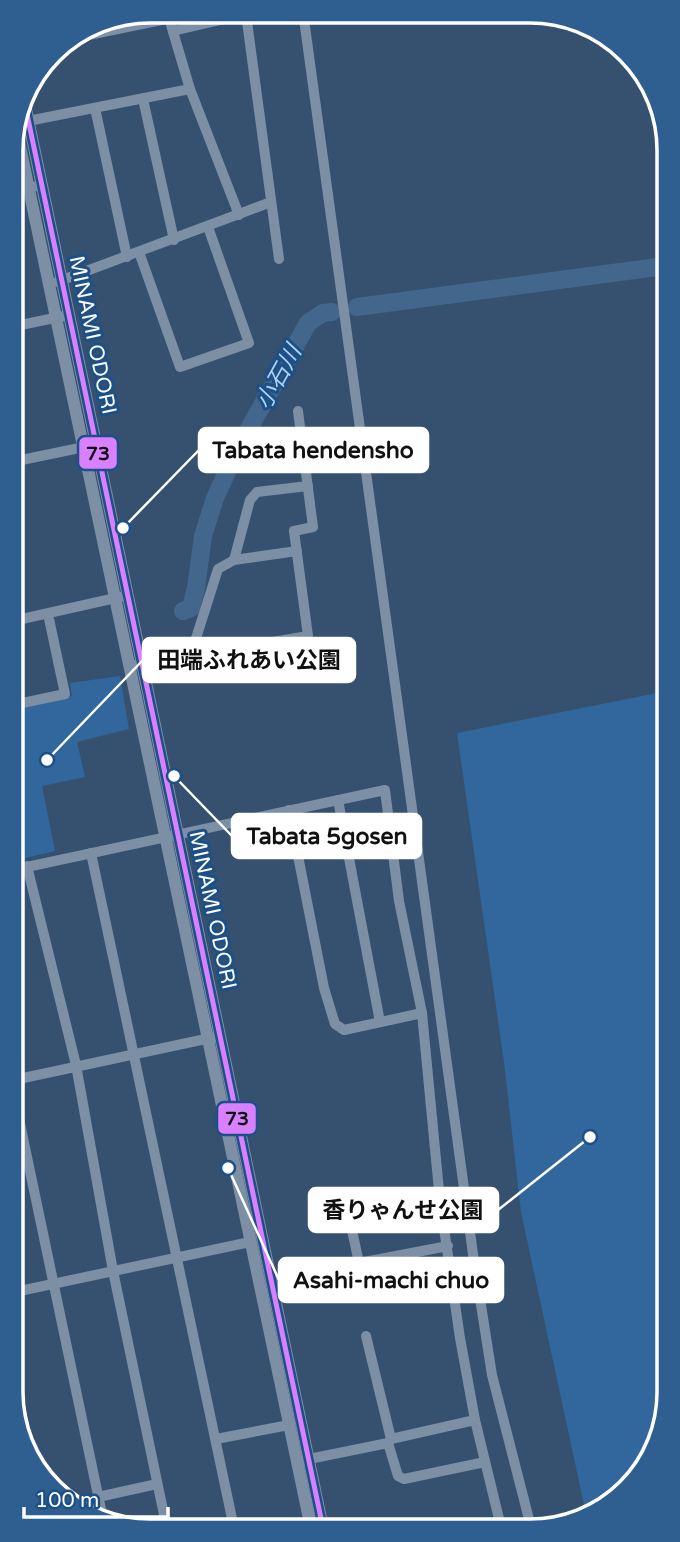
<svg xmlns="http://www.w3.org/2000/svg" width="680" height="1542" font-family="'Varela Round','Noto Sans JP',sans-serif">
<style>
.green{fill:#32679d}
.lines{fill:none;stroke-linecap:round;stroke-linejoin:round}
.river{stroke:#42668c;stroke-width:18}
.minor{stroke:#7c8fa5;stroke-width:10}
.tertiary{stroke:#7c8fa5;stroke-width:12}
.bus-1-casing{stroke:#1d5087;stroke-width:10}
.bus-1{stroke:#d880ff;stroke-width:5}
.labels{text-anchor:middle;stroke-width:6;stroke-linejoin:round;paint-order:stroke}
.street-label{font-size:21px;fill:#fff;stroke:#1d5087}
.water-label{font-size:23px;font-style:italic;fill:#b2d2f2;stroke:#1d5087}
.rim{fill:none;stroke:#fff;stroke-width:3.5}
.leader{fill:none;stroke:#fff;stroke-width:2.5}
.callout-dot{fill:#fff;stroke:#1d5087;stroke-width:2.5}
.callout{fill:#fff;stroke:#fff;stroke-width:2.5}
.callout-label{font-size:23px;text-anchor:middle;font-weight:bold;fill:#111}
.line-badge{stroke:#1d5087;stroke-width:2.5}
.pale-badge-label{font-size:19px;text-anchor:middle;font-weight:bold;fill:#111}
</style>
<rect width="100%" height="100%" fill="#35516f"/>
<g class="green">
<polygon points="120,676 129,729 77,742 85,777 42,786 55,851 13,861 13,709 72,696 70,683"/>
<polygon points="667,691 669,1402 640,1477 586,1514 521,1212 504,1062 457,733"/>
</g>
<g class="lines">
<g class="river">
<polyline points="357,307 665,266"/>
<polyline points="183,611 191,608 196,588 203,536 215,498 236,452 308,323 323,313 332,312"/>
</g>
<g class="minor">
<polyline points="303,12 473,1254 492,1375 531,1527"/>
<polyline points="138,13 142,24"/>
<polyline points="246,14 258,11"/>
<polyline points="171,25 190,89 239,215"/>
<polyline points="173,31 246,14 279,259"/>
<polyline points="143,99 174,240"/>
<polyline points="95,108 127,257"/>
<polyline points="28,121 190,89"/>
<polyline points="11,192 41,185"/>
<polyline points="139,252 180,367 249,343 208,227"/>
<polyline points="57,282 271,202"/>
<polyline points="11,327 69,315"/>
<polyline points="12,462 89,446"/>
<polyline points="234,560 250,500 257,492 308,486"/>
<polyline points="13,621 120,597"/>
<polyline points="191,654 218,569 234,560 297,551"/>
<polyline points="129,666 308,636 294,531 313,527 298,411"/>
<polyline points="13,705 65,694 48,614"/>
<polyline points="338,800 380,1022"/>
<polyline points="289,810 324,988 335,1024 344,1030 422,1013"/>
<polyline points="91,853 234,1528"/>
<polyline points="27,866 76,1065 113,1271 167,1529"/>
<polyline points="13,870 385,790 399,901 422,1013 440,1201 460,1338 475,1420 501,1527"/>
<polyline points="14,1080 215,1037"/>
<polyline points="14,1095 103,1519"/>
<polyline points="440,1201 349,1216 359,1263 448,1246"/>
<polyline points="15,1292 250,1242"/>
<polyline points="366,1336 391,1439"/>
<polyline points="15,1382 30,1453"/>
<polyline points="216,1439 289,1425"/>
<polyline points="388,1443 398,1476 404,1479 485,1462"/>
<polyline points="304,1460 388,1443 391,1439 475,1420"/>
<polyline points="98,1497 157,1484"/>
</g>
<g class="tertiary">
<polyline points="69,38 200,11"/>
<polyline points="23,95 323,1528"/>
<polyline points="15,123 311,1528"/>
</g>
<defs>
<polyline id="bus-1" points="23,95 323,1528"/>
</defs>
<use href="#bus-1" class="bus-1-casing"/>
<use href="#bus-1" class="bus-1"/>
</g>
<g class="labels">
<g class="street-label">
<text transform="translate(93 335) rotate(78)" y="7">MINAMI ODORI</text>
<text transform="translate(213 910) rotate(78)" y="7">MINAMI ODORI</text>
</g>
<g class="water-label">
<text transform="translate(278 377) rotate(-61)" y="8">小石川</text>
</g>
</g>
<path d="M0 0H680V1542H0ZM150 23H530A127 127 0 0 1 657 150V1392A127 127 0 0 1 530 1519H150A127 127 0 0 1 23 1392V150A127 127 0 0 1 150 23Z" fill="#2f5e91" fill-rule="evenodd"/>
<path class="rim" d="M150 23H530A127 127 0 0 1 657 150V1392A127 127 0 0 1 530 1519H150A127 127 0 0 1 23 1392V150A127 127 0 0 1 150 23Z"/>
<path class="leader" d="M123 528L199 450M47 760L143 660M174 776L232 836M590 1137L498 1210M228 1168L279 1280"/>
<g class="callout-dot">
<circle cx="123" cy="528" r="7"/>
<circle cx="47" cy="760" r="7"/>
<circle cx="174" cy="776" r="7"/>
<circle cx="590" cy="1137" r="7"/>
<circle cx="228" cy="1168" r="7"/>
</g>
<g class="callout">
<rect x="199" y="428" width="229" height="44" rx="7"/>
<rect x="143" y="638" width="212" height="44" rx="7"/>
<rect x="232" y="814" width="189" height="44" rx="7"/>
<rect x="309" y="1188" width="189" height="44" rx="7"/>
<rect x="279" y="1258" width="224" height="44" rx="7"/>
</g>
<g class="callout-label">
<text x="313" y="458">Tabata hendensho</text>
<text x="249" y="668">田端ふれあい公園</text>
<text x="327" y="844">Tabata 5gosen</text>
<text x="403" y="1218">香りゃんせ公園</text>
<text x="391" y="1288">Asahi-machi chuo</text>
</g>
<g class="line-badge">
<rect x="78" y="436" width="40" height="34" rx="7" fill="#d880ff"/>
<rect x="217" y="1102" width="40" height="33" rx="7" fill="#d880ff"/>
</g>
<g class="pale-badge-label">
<text x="98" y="460">73</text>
<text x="237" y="1125">73</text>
</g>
<path d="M24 1507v10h144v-10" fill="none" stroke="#ffffff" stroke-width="3.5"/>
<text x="35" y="1507" font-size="21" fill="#ffffff" stroke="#1d5087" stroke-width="5" paint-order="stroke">100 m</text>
</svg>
